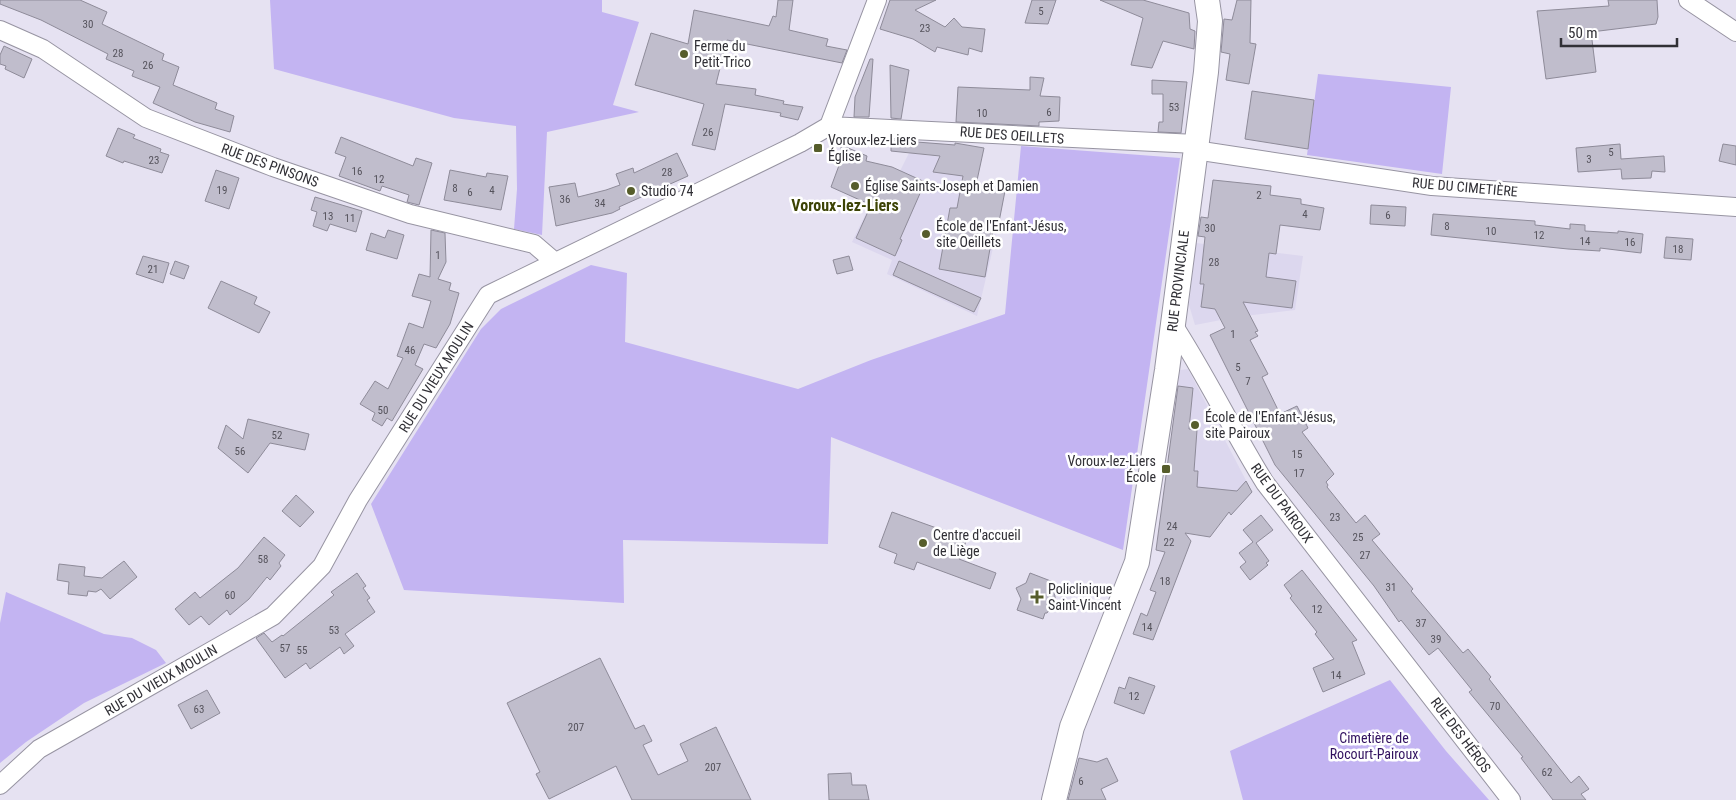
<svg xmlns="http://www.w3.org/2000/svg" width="1736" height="800" font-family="'Roboto Condensed',sans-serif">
<rect width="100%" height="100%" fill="#e6e2f2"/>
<path fill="#dcd7ee" d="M909,153L966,160L961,190L998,227L977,316L887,274L892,260L852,242L868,209L889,219L900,171Z
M1196,243L1303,256L1295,310L1236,317L1195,325L1189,305Z
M1188,369L1252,492L1233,513L1163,504L1180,370Z"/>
<path fill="#c3b4f2" d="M270,0H602V12L639,22L613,105L639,112L547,132L542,235L514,229L517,189L516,126L454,118L274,69Z
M1318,74L1451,87L1442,174L1307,155Z
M1021,146L1180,158L1123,550L831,437L828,544L623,540L624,603L404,590L371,504L481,329L501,309L591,265L627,273L625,342L798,389L871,360L1005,314Z
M6,592L104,634L132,638L156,650L166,663L84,703L26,742L0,763V623Z
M1390,680L1446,751L1489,800H1243L1230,751Z"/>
<path fill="#c0bdcc" stroke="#8e8b99" d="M0,0H80L107,12L102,24L164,54L162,60L179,67L173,85L217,103L215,109L234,116L230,132L195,122L153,103L160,87L132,76L134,71L106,59L108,54L41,20L0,4Z
M778,0H793L789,30L828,39L826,46L847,50L842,63L727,40L716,84L756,89L755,95L784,101L783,104L803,107L798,120L780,116L781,113L725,104L715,150L692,145L704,104L635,85L651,33L688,44L694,10L769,26L773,16L776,17Z
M890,0H936L915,10L945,27L954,18L962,27L985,29L982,52L969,48L968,55L937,47L935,52L913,39L880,29Z
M1032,0H1056L1048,24L1025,23Z
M1100,0H1143L1189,13L1190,29L1195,31L1194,49L1163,41L1152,68L1131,65L1143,18Z
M1237,0H1251L1250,43L1256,44L1249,84L1226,80L1230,54L1221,52L1224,19L1232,20Z
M1608,0H1657L1658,17L1656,24L1591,32L1596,72L1546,79L1537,11L1609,6Z
M4,46L32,59L24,78L5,69L6,66L0,64V55Z
M870,59H873L869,117H854L855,97Z
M890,65L909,70L901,119L891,118Z
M1030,77L1044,78L1040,96L1060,97L1059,121L1039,122V126L956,122L958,87L1030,90Z
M1152,80L1187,82L1181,133L1158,132L1159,122H1163V94H1152Z
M1252,91L1314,100L1308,149L1245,139Z
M118,128L135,135L133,138L161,149L160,152L169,155L162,173L124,161L123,163L106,156Z
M341,137L413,166L416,158L432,163L419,205L407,202L409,195L382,186L380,191L339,176L346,157L335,153Z
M891,140L955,145V143L984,148L976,185L1005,191L998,227L994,226L985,277L939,269L950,208H957L963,176L933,172L940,156L891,151Z
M1620,144L1621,159L1664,156L1665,172L1652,171L1651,178L1622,179L1621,169L1578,172L1576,148Z
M1723,144L1736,146V165L1719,161Z
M841,145L867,156L866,161L892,167L925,182L900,239L902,240L895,256L856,238L871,205L831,187L841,160Z
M677,153L688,176L619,207L620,209L612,213L556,226L549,187L575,183L578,197L606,190L620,185L616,174L633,168L634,173Z
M216,170L239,178L229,209L205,201Z
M450,170L486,177L487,173L508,176L501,210L444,200Z
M1213,180L1271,186L1270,195L1301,199V204L1324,208L1320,230L1280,225L1276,254L1269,253L1266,277L1296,281L1292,308L1243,302L1258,331L1255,332L1258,336L1250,340L1268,374L1262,377L1280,414L1297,406L1308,428L1302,432L1334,474L1326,482L1328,485L1327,487L1356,523L1365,515L1380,534L1372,540L1413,589L1411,591L1463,653L1468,649L1491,677L1489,679L1571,783L1579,776L1589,789L1581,794L1586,800H1553L1521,758L1523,757L1469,692L1472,690L1438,648L1429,655L1401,620L1399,622L1374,586L1275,465L1210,335L1225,328L1215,309L1201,307L1204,284H1200L1205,237L1198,236L1201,217L1208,218Z
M315,197L362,211L356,232L330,224L327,231L313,226L317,212L311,210Z
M1371,205L1406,207L1405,226L1370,224Z
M1433,214L1535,221V225L1570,229V224L1585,225V231L1618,233V231L1643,234L1641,253L1600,248V251L1568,249L1431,235Z
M388,230L404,235L397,259L366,250L371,233L385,238Z
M431,230L445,233L446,262L438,279L451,283L449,290L459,293L450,324L436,348L424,344L415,365L423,369L392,421L387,418L382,426L372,420L375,413L360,404L375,381L388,389L403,358L397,356L409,323L423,328L431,301L412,296L419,274L430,277Z
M1666,237L1693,239L1691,260L1664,258Z
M143,256L169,263L163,283L136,274Z
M849,256L853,270L837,274L833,260Z
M175,261L189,266L184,279L170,274Z
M899,261L981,298L974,312L893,275Z
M221,281L257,297L254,304L270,312L259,333L208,308Z
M1178,386L1193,388L1189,429L1197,430L1194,471H1198L1197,487L1237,491L1246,481L1252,492L1231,515L1229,512L1210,537L1185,533L1191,541L1153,640L1133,634L1141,613L1147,616L1156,592L1150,590L1165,552L1156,550Z
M248,419L309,434L305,450L270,443L248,473L218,448L226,425L243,439Z
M296,495L314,512L300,527L282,511Z
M892,512L967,539L959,559L996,573L990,589L917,562L914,570L894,563L897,554L879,547Z
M1261,515L1273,530L1256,543L1269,561L1266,563L1268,565L1250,580L1240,567L1246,562L1239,553L1253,542L1243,530Z
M264,537L285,555L279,563L281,566L270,580L267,577L249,599L230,615L227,610L209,625L201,616L189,625L175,609L195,592L200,598L238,568Z
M124,561L137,577L110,599L101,589L96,592L88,591L87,596L68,594L69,582L57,580L59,564L85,567L84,576L102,578Z
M1302,570L1357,640L1352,642L1365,674L1323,692L1313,668L1334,659L1315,634L1317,632L1290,598L1292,596L1284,585Z
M357,573L366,586L363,588L370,598L367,600L375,612L345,634L354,646L344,654L340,647L310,669L306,663L285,678L256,638L264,633L272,642L282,635L283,636L334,595L331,592Z
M1030,573L1056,583L1054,589L1056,605L1052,606L1047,613H1045L1043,619L1017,610L1021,599L1016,588L1026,583Z
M600,658L635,729L644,725L652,741L643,745L658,775L688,761L680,744L716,727L751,800H632L616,766L549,799L536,774L540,772L507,703Z
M1129,677L1155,686L1144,714L1114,703L1119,687L1125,689Z
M207,690L220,713L191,729L178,705Z
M1079,758L1097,762L1107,758L1118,781L1101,789L1106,800H1068Z
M851,773L852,785H866L869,800H829L828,774Z"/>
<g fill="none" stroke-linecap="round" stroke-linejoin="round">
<defs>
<path id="minor" d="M1688,0L1736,32
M0,30L43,49L146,118L273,167L410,214L534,244L555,262
M829,126L1196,144
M1195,150L1432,186L1736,207
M1172,323C1206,375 1232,430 1265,483L1511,800
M0,785L39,749L273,616L322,566L358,500L488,295L800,143L829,126L877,0"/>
<path id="secondary" d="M1054,800L1072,727L1137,562L1167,370L1206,72L1210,21L1207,0"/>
</defs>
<use href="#minor" stroke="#9794a2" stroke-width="20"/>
<use href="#secondary" stroke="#9794a2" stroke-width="26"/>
<use href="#minor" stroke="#fff" stroke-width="18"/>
<use href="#secondary" stroke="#fff" stroke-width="24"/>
</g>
<g fill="#565d2b" stroke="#fff" stroke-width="2">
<circle cx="684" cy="54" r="5"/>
<rect x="813" y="143" width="10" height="10" rx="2.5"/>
<circle cx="855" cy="186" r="5"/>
<circle cx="631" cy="191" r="5"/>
<circle cx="926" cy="234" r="5"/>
<circle cx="1195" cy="425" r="5"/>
<rect x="1161" y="464" width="10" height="10" rx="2.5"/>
<circle cx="923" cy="543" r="5"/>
<path d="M1034.5 589.5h5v5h5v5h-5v5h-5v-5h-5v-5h5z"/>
</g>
<g text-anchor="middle" stroke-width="5" stroke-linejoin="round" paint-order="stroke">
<g font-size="11" fill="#55535c">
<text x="1041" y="15">5</text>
<text x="88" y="28">30</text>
<text x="925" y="32">23</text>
<text x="118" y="57">28</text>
<text x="148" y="69">26</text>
<text x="1174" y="111">53</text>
<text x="1049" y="116">6</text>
<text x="982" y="117">10</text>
<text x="708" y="136">26</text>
<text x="1611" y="156">5</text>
<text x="1589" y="163">3</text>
<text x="154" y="164">23</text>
<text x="357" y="175">16</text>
<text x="667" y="176">28</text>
<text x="379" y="183">12</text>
<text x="455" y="192">8</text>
<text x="222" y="194">19</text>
<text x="492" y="194">4</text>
<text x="470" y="196">6</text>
<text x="1259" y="199">2</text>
<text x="565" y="203">36</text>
<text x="600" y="207">34</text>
<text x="1305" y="218">4</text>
<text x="1388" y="219">6</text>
<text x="328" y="220">13</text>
<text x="350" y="222">11</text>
<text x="1447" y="230">8</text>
<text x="1210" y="232">30</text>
<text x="1491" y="235">10</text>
<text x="1539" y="239">12</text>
<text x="1585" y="245">14</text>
<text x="1630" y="246">16</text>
<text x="1678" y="253">18</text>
<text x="438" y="259">1</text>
<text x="1214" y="266">28</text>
<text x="153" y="273">21</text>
<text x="1233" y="338">1</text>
<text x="410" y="354">46</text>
<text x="1238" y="371">5</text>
<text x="1248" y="385">7</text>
<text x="383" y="414">50</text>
<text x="277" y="439">52</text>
<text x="240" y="455">56</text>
<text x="1297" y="458">15</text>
<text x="1299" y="477">17</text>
<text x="1335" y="521">23</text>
<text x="1172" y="530">24</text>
<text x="1358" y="541">25</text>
<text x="1169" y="546">22</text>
<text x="1365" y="559">27</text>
<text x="263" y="563">58</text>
<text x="1165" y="585">18</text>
<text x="1391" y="591">31</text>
<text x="230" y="599">60</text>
<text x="1317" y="613">12</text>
<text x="1421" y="627">37</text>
<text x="1147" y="631">14</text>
<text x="334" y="634">53</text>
<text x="1436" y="643">39</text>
<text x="285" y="652">57</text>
<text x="302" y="654">55</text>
<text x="1336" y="679">14</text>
<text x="1134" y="700">12</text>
<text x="1495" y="710">70</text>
<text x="199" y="713">63</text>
<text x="576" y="731">207</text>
<text x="713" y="771">207</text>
<text x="1547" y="776">62</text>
<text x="1081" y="785">6</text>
</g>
<g font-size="14" fill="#313036" stroke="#fff" text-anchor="start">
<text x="694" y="51">Ferme du<tspan x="694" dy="16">Petit-Trico</tspan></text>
<text x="828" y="145">Voroux-lez-Liers<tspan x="828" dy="16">Église</tspan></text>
<text x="865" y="191">Église Saints-Joseph et Damien</text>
<text x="641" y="196">Studio 74</text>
<text x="936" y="231">École de l'Enfant-Jésus,<tspan x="936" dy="16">site Oeillets</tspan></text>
<text x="1205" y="422">École de l'Enfant-Jésus,<tspan x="1205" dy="16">site Pairoux</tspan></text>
<text x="1156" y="466" text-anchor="end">Voroux-lez-Liers<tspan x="1156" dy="16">École</tspan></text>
<text x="933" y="540">Centre d'accueil<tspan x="933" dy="16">de Liège</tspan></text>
<text x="1048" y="594">Policlinique<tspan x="1048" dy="16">Saint-Vincent</tspan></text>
</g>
<g font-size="14" fill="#313036" stroke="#fff">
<text transform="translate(1012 135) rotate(4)" y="5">RUE DES OEILLETS</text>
<text transform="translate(270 165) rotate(20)" y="5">RUE DES PINSONS</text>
<text transform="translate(1465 187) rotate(5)" y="5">RUE DU CIMETIÈRE</text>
<text transform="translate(1178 281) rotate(-83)" y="5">RUE PROVINCIALE</text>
<text transform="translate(436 377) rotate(-58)" y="5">RUE DU VIEUX MOULIN</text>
<text transform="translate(1282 503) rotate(54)" y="5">RUE DU PAIROUX</text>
<text transform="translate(161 680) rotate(-30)" y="5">RUE DU VIEUX MOULIN</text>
<text transform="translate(1461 735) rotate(53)" y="5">RUE DES HÉROS</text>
</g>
<g font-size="14" fill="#31115f" stroke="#fff">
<text x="1374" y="743">Cimetière de<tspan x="1374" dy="16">Rocourt-Pairoux</tspan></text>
</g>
<g font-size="16" font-weight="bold" fill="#3c4304" stroke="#fff">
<text x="845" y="211">Voroux-lez-Liers</text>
</g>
</g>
<path d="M1561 38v8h116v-8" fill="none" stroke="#313036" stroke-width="2.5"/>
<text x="1568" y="38" font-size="15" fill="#313036" stroke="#ffffff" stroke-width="4" paint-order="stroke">50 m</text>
</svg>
